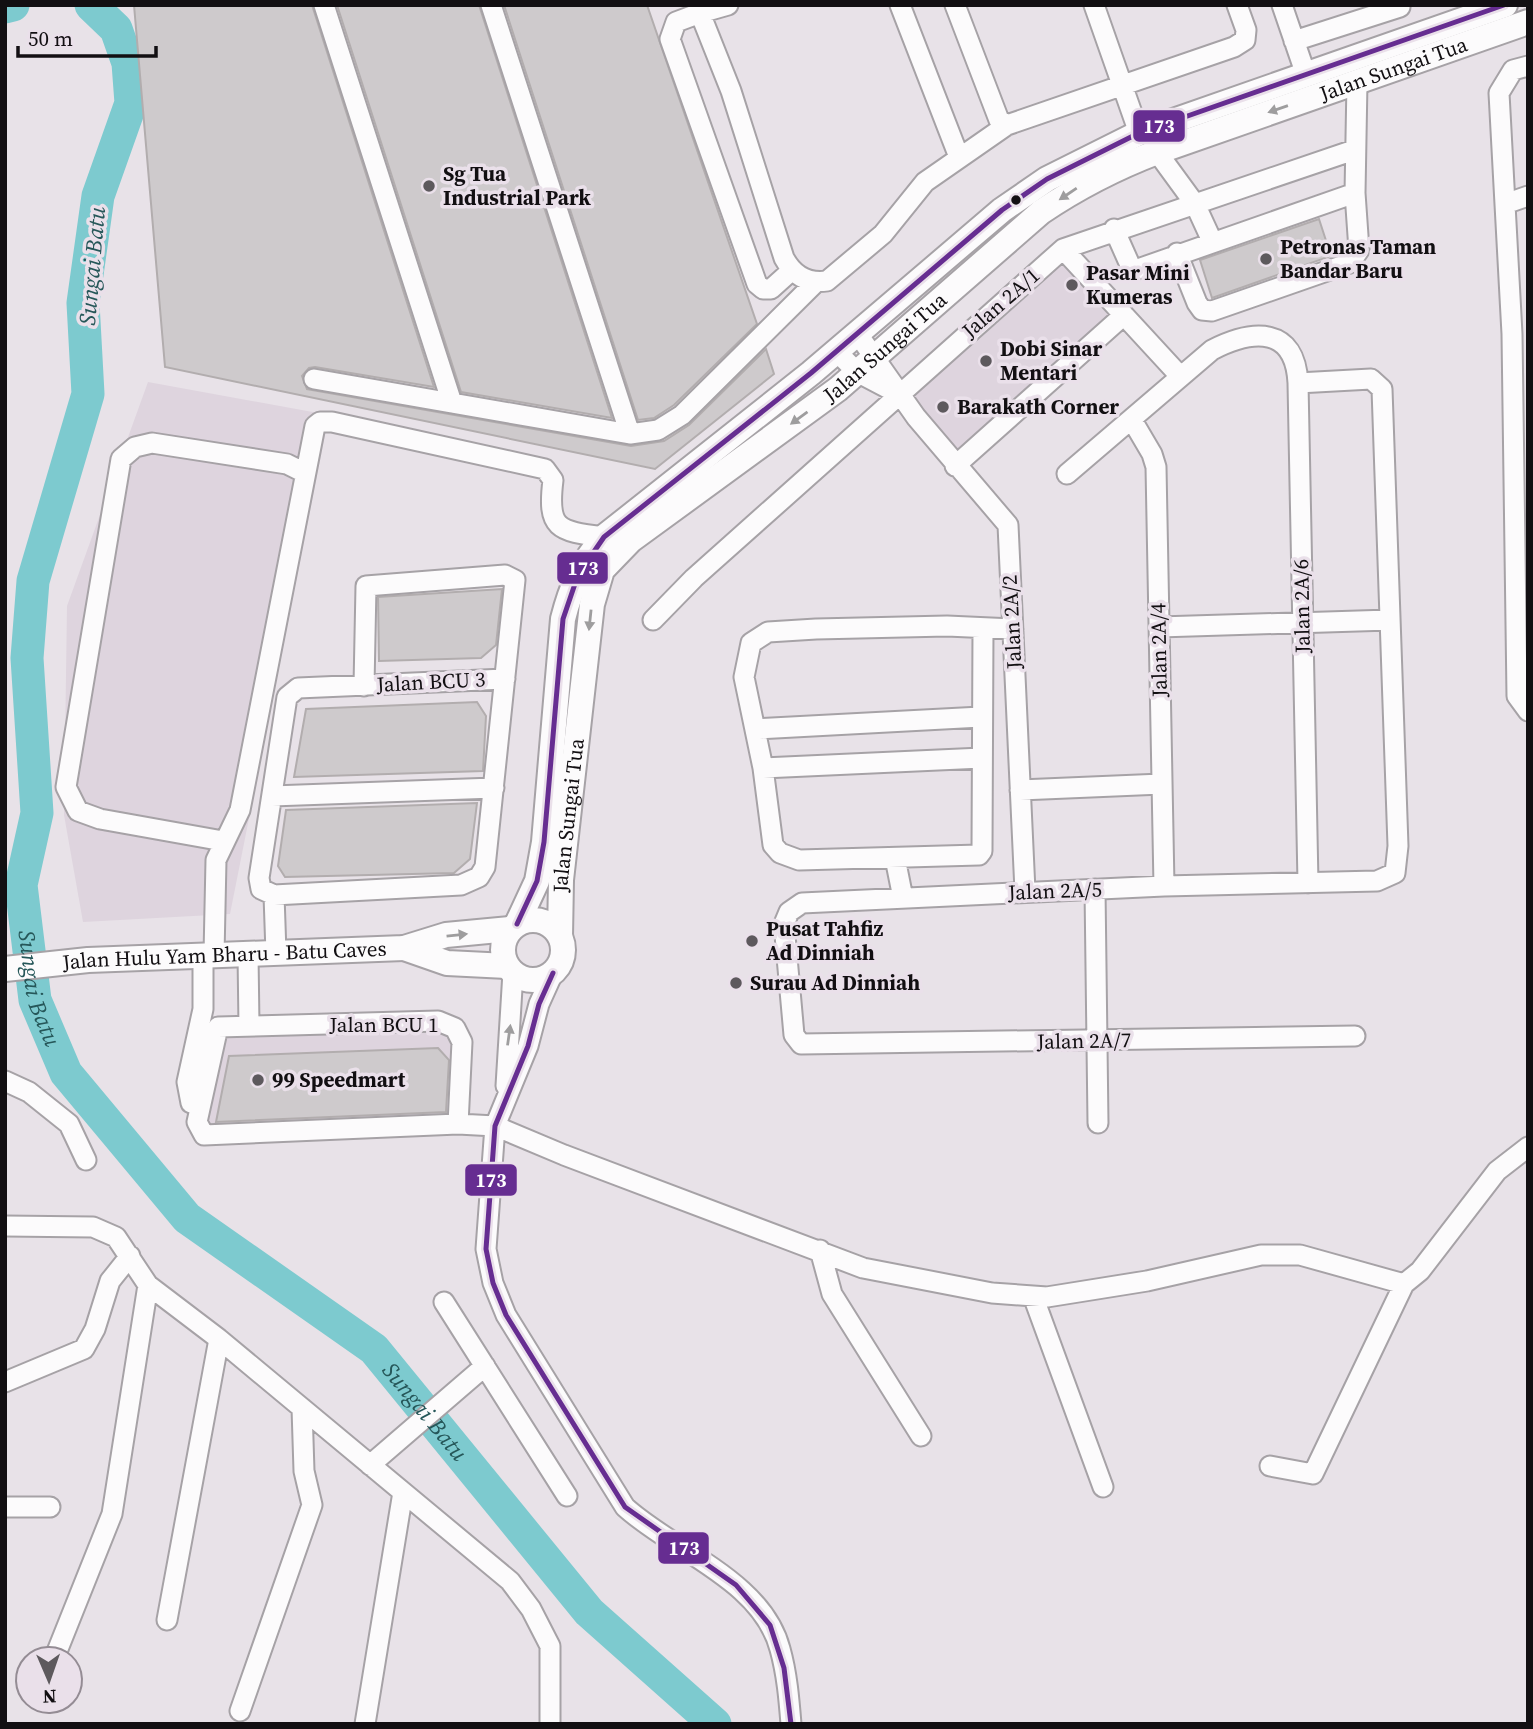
<svg xmlns="http://www.w3.org/2000/svg" width="1533" height="1729" font-family="'Source Serif 4',serif">
<rect width="100%" height="100%" fill="#e8e2e8"/>
<path fill="#ded4de" d="M1062,255L1115,315L958,458L905,393Z
M148,382L329,415L230,914L83,922L64,815L67,606Z
M436,1025L452,1031L457,1044L454,1120L207,1130L202,1120L223,1032Z"/>
<g fill="none" stroke-linecap="round" stroke-linejoin="round">
<g stroke="#7dcacf" stroke-width="33">
<path id="s1" d="M91,5L116,29L128,63L131,103L98,196L83,303L88,394L33,581L27,658L37,813L21,885L35,1000L66,1073L187,1218L374,1349L589,1612L715,1724"/>
<path d="M5,7L13,5"/>
</g>
</g>
<path fill="#cecacc" stroke="#b2adae" stroke-width="2" d="M134,5H312L434,387L315,367L309,368L302,376L307,389L631,446L664,441L689,425L766,349L774,374L655,469L165,367Z
M337,5H479L612,418L461,392Z
M504,5H647L757,324L674,405L654,418L638,420Z
M1319,219L1331,256L1212,298L1200,260Z
M502,589L496,645L481,658L379,661L378,597Z
M477,702L486,716L483,771L294,777L306,709Z
M477,803L470,859L454,873L285,877L278,866L286,810Z
M438,1048L449,1060L446,1112L216,1122L229,1056Z"/>
<g fill="none" stroke-linecap="round" stroke-linejoin="round">
<defs>
<path id="minor" d="M324,5L452,403
M491,5L630,434
M728,5L700,13L731,91L784,258C793,275 807,284 827,281L883,234L925,182L1007,125
M900,5L959,157
M955,5L999,120L1007,125L1234,47L1245,40L1246,30L1237,5
M1094,5L1139,133
M1282,5L1306,75
M700,13L676,22L670,39L757,284L763,289H771L791,271
M1294,41L1400,7
M1528,66L1513,70L1499,93L1512,334L1517,696L1528,711
M1157,152L1195,204L1212,241
M1505,204L1528,196
M1114,229L1130,265L1138,269L1355,193L1357,82
M1063,249L1180,376
M1177,253L1197,303L1202,310L1212,311L1350,263L1359,250L1355,193
M857,333L916,417L1008,525L1025,891
M836,351L857,372L897,393
M314,379L630,434L658,430L682,415L815,283
M1298,383L1371,379L1382,389L1398,846L1395,873L1377,881L1164,886L802,903L789,912L784,924L794,1035L801,1044L1355,1036
M1132,420L1152,454L1156,467L1164,886
M955,466L1124,315
M1067,474L1212,350C1253,329 1295,326 1298,383L1308,883
M653,620L694,578L1063,249L1354,150
M1159,627L1390,620
M983,629L982,851L979,855L799,860L780,853L773,845L763,768L744,677L751,643L768,632L816,629L947,626L1013,629
M364,686L366,586L505,575L515,580L485,867L479,877L461,885L274,895L261,889L259,878L287,697L298,688L505,679
M755,729L981,717
M763,768L982,758
M1020,790L1162,784
M272,796L494,788
M223,841L100,819L78,811L66,787L121,459L135,447L152,443L287,464L305,473
M895,858L903,898
M1095,889L1098,1123
M274,895L276,953
M248,954L249,1026
M214,955L216,860L240,810L315,426L320,422H332L545,469L553,480C547,529 557,531 604,537
M553,973L539,1004L528,1046L495,1126L486,1249L493,1283L506,1315L625,1507C673,1551 762,1580 780,1649C787,1674 789,1699 791,1724
M5,1081L29,1092L69,1124L86,1160
M506,1086L513,972
M191,1103L187,1082L203,1009V955
M458,1124L204,1135L197,1122L218,1027L438,1021L455,1028L462,1042L458,1124L495,1126L564,1155L863,1268L992,1293L1047,1297L1147,1281L1261,1255H1300L1404,1284
M5,1226L93,1227L116,1237L148,1285L219,1339L510,1581L531,1609L550,1646V1724
M820,1250L832,1294L921,1436
M1033,1296L1103,1487
M444,1302L567,1496
M5,1382L84,1349L95,1329L110,1281L130,1256
M370,1465L485,1366
M1270,1466L1313,1474L1404,1284L1420,1271L1497,1171L1528,1147
M5,1507H50
M167,1620L219,1339
M54,1659L112,1514L148,1285
M240,1711L312,1505L304,1471L302,1408
M365,1724L403,1492"/>
<g id="major">
<circle cx="533" cy="950" r="30"/>
<path d="M517,924L537,881L544,842L563,619C571,587 582,562 604,537L811,373L1002,210L1047,179L1139,133L1505,5"/>
<path id="s2" d="M560,936L561,880L592,604L602,570L631,540L838,389L1041,212C1078,187 1115,168 1157,152L1528,22"/>
<path d="M404,948L447,963L507,966"/>
<path id="s3" d="M5,969L88,960L404,948L446,935L510,929"/>
</g>
</defs>
<use href="#minor" stroke="#a6a2a6" stroke-width="23"/>
<use href="#major" stroke="#a6a2a6" stroke-width="28"/>
<use href="#minor" stroke="#fcfbfc" stroke-width="19"/>
<use href="#major" stroke="#fcfbfc" stroke-width="24"/>
<defs>
<path id="bus-1" d="M517,924L537,881L544,842L563,619L578,575L604,537L811,373L1002,210L1047,179L1139,133L1504,5
M553,973L539,1004L528,1046L495,1126L486,1249L493,1283L506,1315L625,1507L736,1585L770,1625L784,1668L791,1724"/>
</defs>
<use href="#bus-1" stroke="#eae0ea" stroke-width="10"/>
<use href="#bus-1" stroke="#662d91" stroke-width="5"/>
</g>
<defs><path id="oneway-solid" d="M-6-.8H1V-3.2L6.5 0L1 3.2V.8H-6Z" transform="scale(1.75)"/></defs>
<g fill="#9e9d9e">
<use href="#oneway-solid" transform="translate(1278 109) rotate(161)"/>
<use href="#oneway-solid" transform="translate(1068 194) rotate(146)"/>
<use href="#oneway-solid" transform="translate(799 418) rotate(144)"/>
<use href="#oneway-solid" transform="translate(590 620) rotate(96)"/>
<use href="#oneway-solid" transform="translate(457 935) rotate(-6)"/>
<use href="#oneway-solid" transform="translate(509 1035) rotate(-82)"/>
</g>
<g fill="#5d595d" stroke="#eae0ea" stroke-width="2.5">
<circle cx="429" cy="186" r="7"/>
<circle cx="1266" cy="259" r="7"/>
<circle cx="1072" cy="285" r="7"/>
<circle cx="986" cy="361" r="7"/>
<circle cx="943" cy="407" r="7"/>
<circle cx="752" cy="941" r="7"/>
<circle cx="736" cy="983" r="7"/>
<circle cx="258" cy="1080" r="7"/>
</g>
<circle fill="#120f12" stroke="#eae0ea" stroke-width="2.5" cx="1016" cy="200" r="6"/>
<g text-anchor="middle" stroke-width="7" stroke-linejoin="round" paint-order="stroke">
<g font-size="21" fill="#120f12" stroke="#eae0ea">
<text dy="7" stroke="none"><textPath href="#s2" startOffset="1318">Jalan Sungai Tua</textPath></text>
<text transform="translate(1001 303) rotate(-41)" y="7">Jalan 2A/1</text>
<text dy="7" stroke="none"><textPath href="#s2" startOffset="730">Jalan Sungai Tua</textPath></text>
<text transform="translate(1302 606) rotate(-91)" y="7">Jalan 2A/6</text>
<text transform="translate(1012 622) rotate(-93)" y="7">Jalan 2A/2</text>
<text transform="translate(1159 650) rotate(-91)" y="7">Jalan 2A/4</text>
<text transform="translate(431 682) rotate(-3)" y="7">Jalan BCU 3</text>
<text dy="7" stroke="none"><textPath href="#s2" startOffset="121">Jalan Sungai Tua</textPath></text>
<text transform="translate(1055 891) rotate(-2)" y="7">Jalan 2A/5</text>
<text dy="7" stroke="none"><textPath href="#s3" startOffset="220">Jalan Hulu Yam Bharu - Batu Caves</textPath></text>
<text x="384" y="1032">Jalan BCU 1</text>
<text transform="translate(1084 1041) rotate(-1)" y="7">Jalan 2A/7</text>
</g>
<g font-size="21" font-weight="bold" fill="#120f12" stroke="#eae0ea" text-anchor="start">
<text x="443" y="181">Sg Tua<tspan x="443" dy="24">Industrial Park</tspan></text>
<text x="1280" y="254">Petronas Taman<tspan x="1280" dy="24">Bandar Baru</tspan></text>
<text x="1086" y="280">Pasar Mini<tspan x="1086" dy="24">Kumeras</tspan></text>
<text x="1000" y="356">Dobi Sinar<tspan x="1000" dy="24">Mentari</tspan></text>
<text x="957" y="414">Barakath Corner</text>
<text x="766" y="936">Pusat Tahfiz<tspan x="766" dy="24">Ad Dinniah</tspan></text>
<text x="750" y="990">Surau Ad Dinniah</text>
<text x="272" y="1087">99 Speedmart</text>
</g>
<g font-size="23" font-style="italic" fill="#265759" stroke="#eae0ea">
<text transform="translate(92 266) rotate(-85)" y="8">Sungai Batu</text>
<text dy="8" stroke="none"><textPath href="#s1" startOffset="1015">Sungai Batu</textPath></text>
<text dy="8" stroke="none"><textPath href="#s1" startOffset="1603">Sungai Batu</textPath></text>
</g>
</g>
<g stroke="#eae0ea" stroke-width="2.5">
<rect x="1132" y="109" width="54" height="34" rx="7" fill="#662d91"/>
<rect x="556" y="551" width="53" height="34" rx="7" fill="#662d91"/>
<rect x="464" y="1163" width="54" height="34" rx="7" fill="#662d91"/>
<rect x="657" y="1531" width="53" height="34" rx="7" fill="#662d91"/>
</g>
<g font-size="19" text-anchor="middle" font-weight="bold" fill="#fff">
<text x="1159" y="133">173</text>
<text x="583" y="575">173</text>
<text x="491" y="1187">173</text>
<text x="684" y="1555">173</text>
</g>
<rect width="1533" height="1729" fill="none" stroke="#120f12" stroke-width="14"/>
<g transform="translate(49 1680) rotate(178)"><circle r="33" fill="#eae0ea" stroke="#948c94" stroke-width="2"/>
<path d="M0-5L12 26L0 18L-12 26Z" fill="#5d595d"/>
<text y="-10" font-size="19" font-weight="bold" text-anchor="middle" fill="#120f12">N</text>
</g>
<path d="M18 46v10h138v-10" fill="none" stroke="#120f12" stroke-width="3.5"/>
<text x="28" y="46" font-size="21" fill="#120f12" stroke="#eae0ea" stroke-width="5" paint-order="stroke">50 m</text>
</svg>
